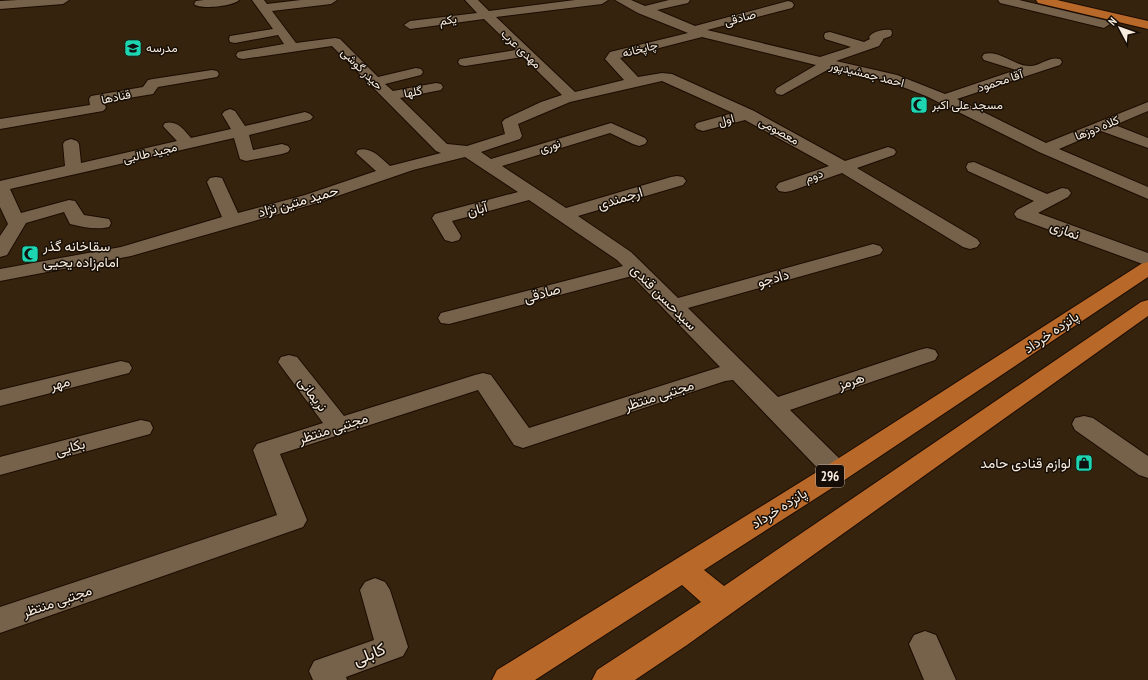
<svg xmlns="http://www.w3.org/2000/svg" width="1148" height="680" font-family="'PT Sans Narrow',Vazirmatn,sans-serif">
<rect width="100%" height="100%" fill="#35230e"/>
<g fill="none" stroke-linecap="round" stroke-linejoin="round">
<defs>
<path id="minor" d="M18,0H69L63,4L0,9V1Z
M204,0H239C234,6 199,10 194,4L196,1Z
M252,0H264L267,4L301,0H337L331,4L272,11L296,43L335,38L340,39L378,77L416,68L421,69L423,72L421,75L385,84L393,91L436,83L441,84L443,87L441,90L400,98L447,144L467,146L505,134L502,122L505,119L541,102L562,95L523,57L465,66L460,65L458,62L460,59L516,50L484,19L410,29L404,25L410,21L477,13L465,0H478L489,11L575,0H608L602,4L496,17L575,92L624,80L605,59L610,52L688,33L638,13L615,0H631L645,6L669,0H690L688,3L657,10L695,26L788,1L792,2L794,5L792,8L707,30L820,57L851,47L825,39L824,36L825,33L830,32L864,42L870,39L869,37C873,31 884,29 891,30L892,33L891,36L883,39V40L879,46L836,61L897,75L945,94L1016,70L984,60L982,57L984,54C1000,50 1014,66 1030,66C1040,66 1049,56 1060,59L1062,62L1060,65L957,99L1046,143L1148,102V111L1115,125L1148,138V148L1101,131L1059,149L1148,187V199L1039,152L926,96L887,81L831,68L782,95L777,94L775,91L777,88L816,65L702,37L620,58L638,77L662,73L672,74L754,111L845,161L882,149L888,147L894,149L896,152L894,155L857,168L977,239L980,243L977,247L970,249L963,247L842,173L791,191L785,192L779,191L776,187L779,183L829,166L745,120L703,131L697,129L695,126L697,123L733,113L662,81L570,102L518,124L522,136L520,139L481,152L491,159L611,123L645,138L647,141L645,144L639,146L633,144L610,133L502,166L566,208L671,177L677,176L683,177L686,181L683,185L578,216L631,252L678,298L866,246L873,244L880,246L883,250L880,254L688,308L778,397L919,350L927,348L935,350L938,355L935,360L790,410L846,465L850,472L846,479L837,481L828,479L733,380L725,381L523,448L514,445L478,390L280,454L307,520L303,527L0,633V607L277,515L253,450L257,444L323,423L278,362L281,357L289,355L297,357L344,416L475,375L483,373L491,375L529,428L720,367L632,276L449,324L441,323L438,318L441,313L623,266L617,260L529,200L452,221L461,236L459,240L452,242L445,240L432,218L435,214L518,192L465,157L413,170L317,203L131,256L0,281V269L121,247L222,217L207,182L210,178L216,177L222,178L238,213L305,195L376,171L356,153L358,150C371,146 381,158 390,166L441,153L436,151L332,46L243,59L238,58L236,55L238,52L284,44L278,35L235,43L230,42L229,39L230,36L273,29Z
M998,0H1019L1108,21L1110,24L1104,28L1000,3Z
M212,70L217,71L219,74L217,77L158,87L153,94L104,102L106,108L103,111L0,129V119L90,105L89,99L91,96L143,87L148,80L153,79Z
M230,109L235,111L245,126L305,112L310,114L313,117L310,120L249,135L253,150L282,144L288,146L290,149L288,152L282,154L246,161L240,159L234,138L10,189L21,213L69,200L75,201L84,215L109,219L111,223L109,227C97,230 82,227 70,224L64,212L26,223L7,255L0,257V236L8,224L0,207V181L65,166L63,144L65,141L71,139L77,141L79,144L81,163L177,141L163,126L165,123C178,120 184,130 191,138L231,129L222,114L225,111Z
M974,162L1047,194L1062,188L1068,189L1071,193L1068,197L1038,213L1148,253V266L1017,218L1014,214L1017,210L1034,201L968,171L966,167L968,163Z
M121,361L129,363L132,368L129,373L0,406V390Z
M1084,416L1093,418L1148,456V478L1139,475L1075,430L1072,424L1075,418Z
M141,420L150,422L153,428L150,434L0,475V457Z
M375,578L385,582L390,590L408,647L403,656L346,677L347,680H313L309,671L314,661L374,640L360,590L365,582Z
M925,631L936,635L956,680H924L909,644L914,635Z"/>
<path id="major" d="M1036,0H1057L1148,21V29L1038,3Z
M1148,262V277L846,479L704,570L724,586L1141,302L1148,300V316L687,645L635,680H592L597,670L701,602L682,585L535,680H492L497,670L828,465L1141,264Z"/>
</defs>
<use href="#minor" stroke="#1c0c00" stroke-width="2"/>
<use href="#major" stroke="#1c0c00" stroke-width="2"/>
<use href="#minor" fill="#76624b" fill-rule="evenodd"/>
<use href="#major" fill="#b86828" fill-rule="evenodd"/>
</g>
<defs>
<symbol id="school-square" viewBox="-11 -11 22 22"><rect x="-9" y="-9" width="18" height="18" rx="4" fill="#1ed5b1" stroke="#160e06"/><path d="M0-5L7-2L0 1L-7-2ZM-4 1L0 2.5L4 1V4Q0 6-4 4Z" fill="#111"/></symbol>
<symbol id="mosque-square" viewBox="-11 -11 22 22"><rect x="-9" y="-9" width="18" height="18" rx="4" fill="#1ed5b1" stroke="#160e06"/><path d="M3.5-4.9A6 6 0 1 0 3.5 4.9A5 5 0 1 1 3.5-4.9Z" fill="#111"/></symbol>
<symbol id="shop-square" viewBox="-11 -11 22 22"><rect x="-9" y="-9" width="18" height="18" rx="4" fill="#1ed5b1" stroke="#160e06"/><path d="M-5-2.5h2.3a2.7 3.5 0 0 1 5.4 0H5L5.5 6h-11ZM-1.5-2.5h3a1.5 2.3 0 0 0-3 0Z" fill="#111"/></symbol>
</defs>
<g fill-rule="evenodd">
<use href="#school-square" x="123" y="38" width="20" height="20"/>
<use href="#mosque-square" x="909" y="95" width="20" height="20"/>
<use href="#mosque-square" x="20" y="244" width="20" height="20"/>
<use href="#shop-square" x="1074" y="453" width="20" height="20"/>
</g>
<g text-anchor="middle" stroke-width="3" stroke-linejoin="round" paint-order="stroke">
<g font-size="12" fill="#f8ecdf" stroke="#160e06">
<text transform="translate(740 18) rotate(-15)" y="4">صادقی</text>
<text transform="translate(448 20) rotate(-8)" y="4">یکم</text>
<text transform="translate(521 49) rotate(44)" y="4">مهدی عرب</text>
<text transform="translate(640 49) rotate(-14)" y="4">چاپخانه</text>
<text transform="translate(362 69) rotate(45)" y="4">حیدر گوشی</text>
<text transform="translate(867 74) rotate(14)" y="4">احمد جمشیدپور</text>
<text transform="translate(1000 81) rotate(-18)" y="4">آقا محمود</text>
<text transform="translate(413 92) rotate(-11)" y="4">گلها</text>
<text transform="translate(116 97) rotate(-12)" y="4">قنادها</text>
<text transform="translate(726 120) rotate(-15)" y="4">اول</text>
<text transform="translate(1097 128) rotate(-22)" y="4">کلاه دوزها</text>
<text transform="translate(779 131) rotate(29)" y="4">معصومی</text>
<text transform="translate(550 146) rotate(-17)" y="4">نوری</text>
<text transform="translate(150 153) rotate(-13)" y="4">مجید طالبی</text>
<text transform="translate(814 176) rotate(-20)" y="4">دوم</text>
</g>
<g font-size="12" fill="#f8ecdf" stroke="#160e06" text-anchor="start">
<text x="146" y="52">مدرسه</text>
<text x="932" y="109">مسجد علی اکبر</text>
</g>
<rect fill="#160e06" stroke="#b4a99e" stroke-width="1" x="816" y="465" width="28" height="22" rx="3"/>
<g font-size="13" font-weight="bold" fill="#f8ecdf">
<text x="830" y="481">296</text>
</g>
<g font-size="14" fill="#f8ecdf" stroke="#160e06">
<text transform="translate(620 198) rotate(-17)" y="5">ارجمندی</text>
<text transform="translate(298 201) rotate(-16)" y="5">حمید متین نژاد</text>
<text transform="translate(477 209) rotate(-15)" y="5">آبان</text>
<text transform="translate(1065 230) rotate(20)" y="5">نمازی</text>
<text transform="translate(773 278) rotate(-16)" y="5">دادجو</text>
<text transform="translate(542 293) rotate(-15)" y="5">صادقی</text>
<text transform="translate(664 297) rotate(45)" y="5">سیدحسن قندی</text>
<text transform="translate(1051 332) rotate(-34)" y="5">پانزده خرداد</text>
<text transform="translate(851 381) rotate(-19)" y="5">هرمز</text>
<text transform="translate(60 383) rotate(-14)" y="5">مهر</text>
<text transform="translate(313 394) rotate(53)" y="5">نریمانی</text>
<text transform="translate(659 395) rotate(-18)" y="5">مجتبی منتظر</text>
<text transform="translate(333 428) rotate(-18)" y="5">مجتبی منتظر</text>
<text transform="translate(70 447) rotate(-15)" y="5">بکایی</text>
<text transform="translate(779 508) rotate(-32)" y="5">پانزده خرداد</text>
<text transform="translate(57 601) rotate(-19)" y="5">مجتبی منتظر</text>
</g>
<g font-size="14" fill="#f8ecdf" stroke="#160e06" text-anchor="start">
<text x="43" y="251">سقاخانه گذر<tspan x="43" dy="16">امام‌زاده یحیی</tspan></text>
<text x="1071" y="468" text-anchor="end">لوازم قنادی حامد</text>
</g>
<g font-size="17" fill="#f8ecdf" stroke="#160e06">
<text transform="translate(369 654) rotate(-22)" y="6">کابلی</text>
</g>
</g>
<g transform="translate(1120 28) rotate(311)" stroke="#160e06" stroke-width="3" paint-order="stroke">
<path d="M0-3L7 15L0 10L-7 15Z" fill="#f8ecdf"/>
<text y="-6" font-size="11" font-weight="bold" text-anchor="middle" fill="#f8ecdf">N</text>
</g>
</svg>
